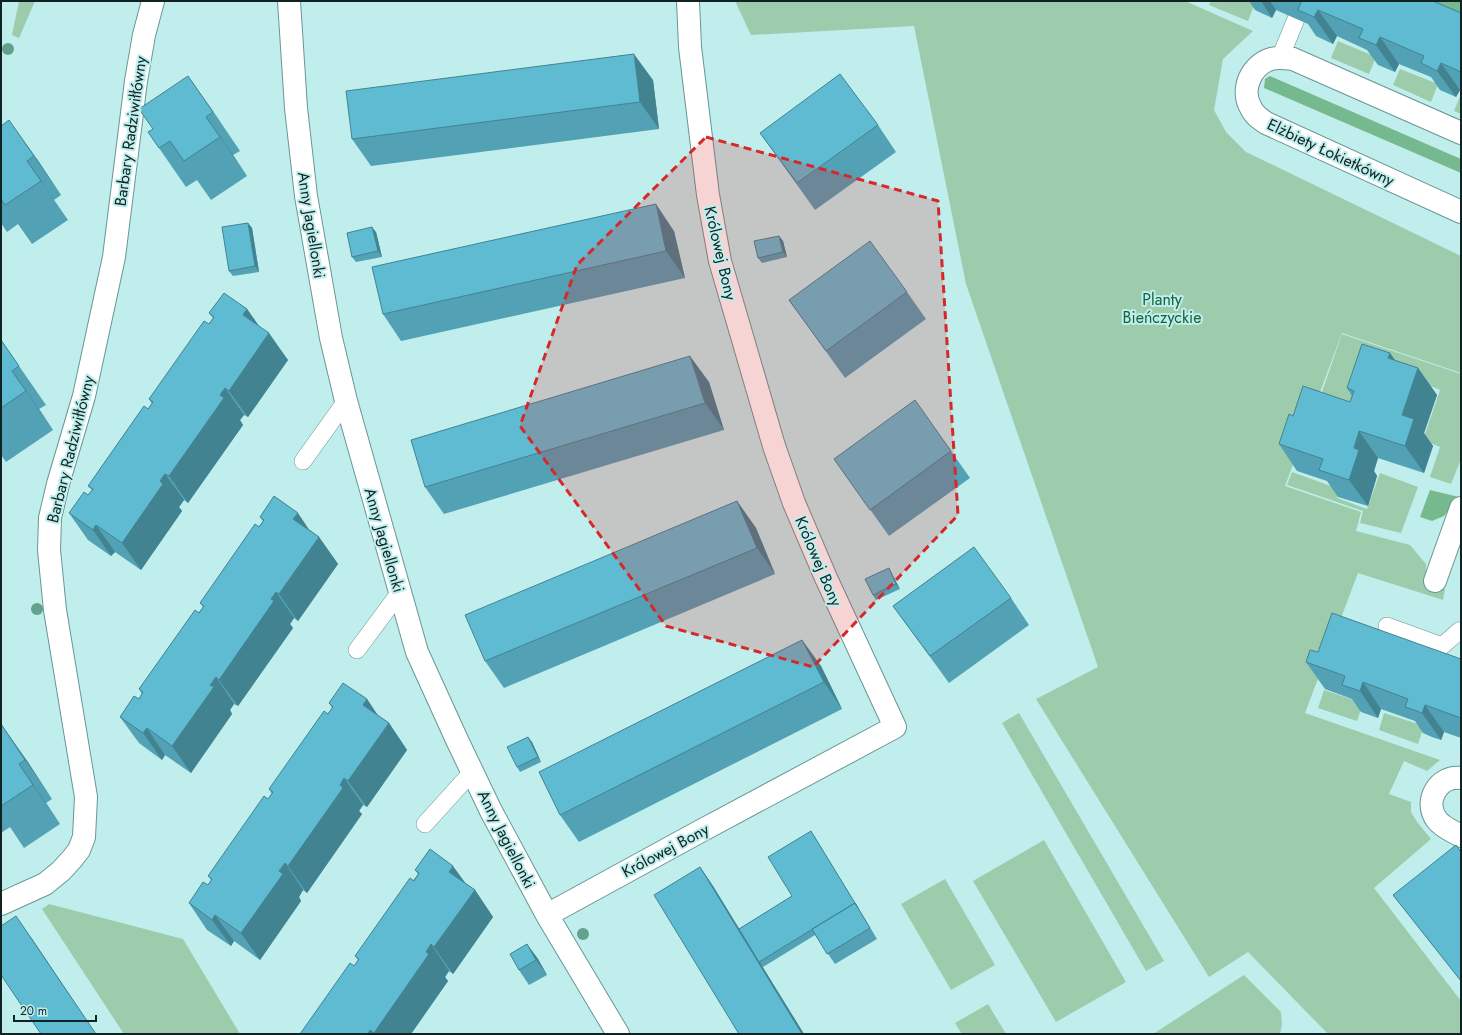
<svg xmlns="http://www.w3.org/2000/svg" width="1462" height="1035" font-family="Jost,sans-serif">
<rect width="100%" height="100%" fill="#bfeeed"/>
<path fill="#9cccab" d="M19,1H35L19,38L12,35Z
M735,1H1185L1253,31L1223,59L1214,110L1226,132L1246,152L1461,256V373L1342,333L1285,486L1361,512L1356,531L1410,545L1426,564V582L1445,589L1443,600L1358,573L1305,713L1440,760L1427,771L1404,761L1389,794L1411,802V812L1417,822L1431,839L1374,888L1461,1001V1034H1328L1248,952L1209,977L1036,699L1098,667L966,284L914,26L751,35Z
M1211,1H1249L1255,3L1248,21L1209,5Z
M1338,41L1376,57L1369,74L1331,58Z
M1400,69L1438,84L1431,102L1393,85Z
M1461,94V114L1454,111Z
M1342,334L1461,374V459L1451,484L1430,477L1440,447L1423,440L1440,390L1412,378L1361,424L1316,409Z
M1292,472L1339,489L1337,498L1367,509L1380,473L1418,487L1401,533L1360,523L1363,511L1287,485Z
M1324,690L1363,703L1357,721L1318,708Z
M1019,713L1164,961L1146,971L1002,723Z
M1384,713L1424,726L1418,744L1379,730Z
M1044,840L1126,982L1056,1022L973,881Z
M945,879L995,965L951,990L901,904Z
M49,904L183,939L240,1034H124L42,909Z
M1244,975L1281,1012L1282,1024L1280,1034H1153Z
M988,1004L1006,1034H962L955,1023Z"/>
<path fill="#77b98e" d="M1398,1H1461V28Z
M1270,76L1461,159V173L1264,88L1265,79Z
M1430,490L1459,497L1444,516L1432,521L1420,517Z"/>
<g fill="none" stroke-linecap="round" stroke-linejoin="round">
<defs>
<path id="service" d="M1280,58L1296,19
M303,461L346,401
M1387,626L1442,646L1459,631L1461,632
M357,650L400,592
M425,824L472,772"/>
<path id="minor" d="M289,1L296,108L306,196L331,338L346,401L417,652L457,740L491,811L547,915L618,1034
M1461,133L1293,59C1285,58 1278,57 1271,59C1251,65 1240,90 1251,108C1254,115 1260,119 1266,123L1461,212
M1435,581L1461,508
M1461,778C1438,775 1423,802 1437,820C1443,828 1453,831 1461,836
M1,904L45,884L61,871L72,859L79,850L84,837L86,797L55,610L49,550L50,518L58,484L84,396L114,257L136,81L144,35L153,1
M547,915L697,833L895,727L826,578L794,503L774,446L720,261L708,195L690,47L688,1"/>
</defs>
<use href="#service" stroke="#699695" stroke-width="18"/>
<use href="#minor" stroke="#699695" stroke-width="24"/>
<use href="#service" stroke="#fff" stroke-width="17"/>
<use href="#minor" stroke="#fff" stroke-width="22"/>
</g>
<g fill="#62a18b">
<circle cx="8" cy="49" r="6"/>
<circle cx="37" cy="609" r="6"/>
<circle cx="583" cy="934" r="6"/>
</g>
<path fill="#52a1b4" d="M1249,1H1433L1461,13V91L1460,90L1456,97L1440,90L1431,77L1399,64L1395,72L1378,65L1367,50L1337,36L1333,44L1316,36L1308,24L1276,10L1272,18L1255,10Z
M188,76L240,151L233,155L247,176L211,200L197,180L186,187L159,148L153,129Z
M653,80L659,129L371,166L352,139Z
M878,125L896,152L815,210L760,133Z
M1,126L37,159L61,195L54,200L68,220L32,244L18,224L7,232L1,223Z
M248,223L252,228L259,272L233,276L229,271Z
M674,231L685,278L401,341L383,314Z
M376,232L382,257L356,262L352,257Z
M779,236L783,241L787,257L762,263L758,258Z
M907,292L926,319L845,378L789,300Z
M247,309L259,326L288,360L248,417L244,415L240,420L243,425L188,503L184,500L179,507L182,511L141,570L115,552L111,556L88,540L69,513L88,495L92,490L88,486L152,404L149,399L209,324L213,318L209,313Z
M1,340L46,405L39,409L53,430L6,462L1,455Z
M1396,361L1418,368L1437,395L1424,433L1433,446L1424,473L1378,458L1374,471L1377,476L1368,506L1338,497L1327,481L1297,471L1279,444L1293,416L1350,402L1352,396L1347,388Z
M709,382L724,430L444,514L425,487Z
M951,451L970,478L889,536L834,459Z
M737,501L756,528L775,574L504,688L485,661Z
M260,517L310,530L319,537L338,564L298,621L294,618L290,624L293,628L238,706L234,704L230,710L232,714L191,773L165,755L162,760L139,743L120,717L139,699L142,694L139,689L203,607L200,603L263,521Z
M889,568L892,574L900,589L876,600L873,595Z
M1011,598L1029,625L949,683L893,606Z
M802,640L821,666L842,709L579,842L560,815Z
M1318,652L1461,659V738L1444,732L1441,740L1432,737L1423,733L1415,721L1381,709L1378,718L1361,712L1352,699L1325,689L1306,662Z
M367,699L378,716L389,723L407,750L367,807L363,805L359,811L362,814L307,893L303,890L299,897L301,901L260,960L234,941L231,946L207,930L189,903L208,885L211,880L208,876L272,794L269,789L332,708L329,703Z
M1,724L52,799L46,803L60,824L24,848L10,827L1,833Z
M532,742L541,762L520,772L517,767Z
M814,836L877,939L835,964L815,935L763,967L761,965L804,1034H739L700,867L713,886L739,929L792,896Z
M1461,852V981L1393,895Z
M415,870L465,883L475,890L493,917L453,974L449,971L445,977L448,981L411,1034H300L354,966L358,960L355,956L418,874Z
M527,944L538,959L547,975L529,985L519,970Z"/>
<path fill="#428392" d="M1261,1H1270L1276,10L1272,18Z
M1318,10L1337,36L1333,44L1314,17Z
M1380,37L1399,64L1395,72L1376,45Z
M634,54L653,80L659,129L640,102Z
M1441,63L1460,90L1456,97L1437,71Z
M188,76L215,114L240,151L213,112Z
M206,117L233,155L247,176Z
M9,120L37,159L61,195L34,156Z
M27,161L54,200L68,220L41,181Z
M656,204L674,231L685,278L666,251Z
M248,223L252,228L259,272L255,266Z
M372,227L376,232L382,257L378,251Z
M779,236L783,241L787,257L783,252Z
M247,309L266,336L243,315Z
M269,333L288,360L248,417L229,391Z
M1390,353L1409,380L1388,358Z
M690,356L709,382L724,430L705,403Z
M1418,368L1437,395L1424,433L1433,446L1424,473L1405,446L1402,415Z
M12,371L39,409L53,430Z
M225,388L244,415L240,420L243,425L188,503L169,476L220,395Z
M1359,431L1378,458L1374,471L1377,476L1368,506L1349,480L1354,448Z
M165,474L184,500L179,507L182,511L141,570L122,543L160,481Z
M737,501L756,528L775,574L757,548Z
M298,513L316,540L293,519Z
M96,525L115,552L111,556L93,530Z
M319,537L338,564L298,621L279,594Z
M889,568L892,574L900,589L896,584Z
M276,592L294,618L290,624L293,628L238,706L219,680L271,599Z
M802,640L821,666L842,709L824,682Z
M216,677L234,704L230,710L232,714L191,773L172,746Z
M1363,682L1381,709L1378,718L1360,691Z
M367,699L385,726L363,705Z
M1425,705L1444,732L1441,740L1422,713Z
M389,723L407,750L367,807L348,781Z
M1,724L28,762L52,799L25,760Z
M147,728L165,755L162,760L143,733Z
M528,737L532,742L541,762L538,757Z
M19,764L46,803L60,824L33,785Z
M344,778L363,805L359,811L362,814L307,893L288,866Z
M811,831L814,836L877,939L870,928Z
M285,863L303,890L299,897L301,901L260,960L241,933Z
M453,866L472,892L449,872Z
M700,867L713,886L804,1034H802Z
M475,890L493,917L453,974L434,947Z
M215,915L234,941L231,946L212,920Z
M16,916L35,943L96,1034Z
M431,944L449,971L445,977L448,981L411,1034H375L374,1033Z
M527,944L538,959L547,975L536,960Z
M370,1030L373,1034H368Z"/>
<path fill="#5fbbd1" stroke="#428392" d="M1298,1H1433L1461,13V72L1441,63L1437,71L1421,63L1424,56L1380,37L1376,45L1359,38L1363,29L1318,10L1314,17L1298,10L1301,2Z
M634,54L640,102L352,139L346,91Z
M840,74L878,125L797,183L760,133Z
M188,76L213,112L206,117L220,137L184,161L170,141L159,148L148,132L153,129L139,109Z
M9,120L34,156L27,161L41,181L5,205L1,199V126Z
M656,204L666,251L383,314L372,267Z
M248,223L255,266L229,271L222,227Z
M372,227L378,251L352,257L347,233Z
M779,236L783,252L758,258L754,241Z
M870,241L907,292L826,351L789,300Z
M224,293L247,309L243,315L269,333L229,391L225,388L220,395L224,398L169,476L165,474L160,481L163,484L122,543L96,525L93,530L69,513L84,492L88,495L93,489L88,486L144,406L148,409L153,402L149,399L204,321L209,324L214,317L209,313Z
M1,340L19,366L12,371L26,391L1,408Z
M1362,344L1390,353L1388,358L1418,368L1402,415L1414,419L1405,446L1359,431L1354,448L1359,450L1349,480L1319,470L1323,459L1279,444L1289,414L1293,416L1303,386L1350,402L1354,391L1347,388Z
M690,356L705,403L425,487L411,440Z
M915,400L951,451L870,510L834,459Z
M274,496L298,513L293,519L319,537L279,594L276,592L271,599L274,601L219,680L216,677L210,685L214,687L172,746L147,728L143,733L120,717L134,696L139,699L143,692L139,689L195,610L199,613L204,606L200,603L255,524L259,527L264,520L260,517Z
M737,501L757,548L485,661L465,615Z
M974,547L1011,598L930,656L893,606Z
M889,568L896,584L873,595L865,579Z
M1332,613L1461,659V718L1425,705L1422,713L1414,710L1405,707L1408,699L1363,682L1360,691L1342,685L1345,676L1306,662L1310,650L1318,652Z
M802,640L824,682L560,815L539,772Z
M343,683L367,699L363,705L389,723L348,781L344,778L340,785L343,788L288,866L285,863L279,871L283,874L241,933L215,915L212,920L189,903L203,882L208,885L212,879L208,876L264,796L268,799L273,792L269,789L324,711L328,714L333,707L329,703Z
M1,724L25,760L19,764L33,785L1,806Z
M528,737L538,757L517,767L507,747Z
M811,831L858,908L855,903L759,962L739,929L792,896L768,857Z
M1456,845L1461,852V981L1393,895Z
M430,849L453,866L449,872L475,890L434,947L431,944L426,952L429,954L374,1033L370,1030L368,1034H300L350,963L354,966L359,959L355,956L410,878L414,881L419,873L415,870Z
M700,867L802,1034H739L654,895Z
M855,903L870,928L827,954L812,929Z
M16,916L96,1034H41L1,975V926Z
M527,944L536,960L519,970L510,954Z"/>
<path fill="#d62828" fill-opacity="0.2" stroke="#d62828" stroke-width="3" stroke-dasharray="8 5" stroke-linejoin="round" d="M706,137L938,201L958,515L813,667L666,626L520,426L577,265Z"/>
<g text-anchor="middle" stroke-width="4" stroke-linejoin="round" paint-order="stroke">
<g font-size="16" fill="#102222" stroke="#bfeeed">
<text transform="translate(130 131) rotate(-82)" y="6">Barbary Radziwiłłówny</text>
<text transform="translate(1331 152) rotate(25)" y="6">Elżbiety Łokietkówny</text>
<text transform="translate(312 225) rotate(81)" y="6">Anny Jagiellonki</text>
<text transform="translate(721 253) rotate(77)" y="6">Królowej Bony</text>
<text transform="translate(70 449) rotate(-76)" y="6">Barbary Radziwiłłówny</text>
<text transform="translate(385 540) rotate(74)" y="6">Anny Jagiellonki</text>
<text transform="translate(819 561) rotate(67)" y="6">Królowej Bony</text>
<text transform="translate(507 839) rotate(63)" y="6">Anny Jagiellonki</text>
<text transform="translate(665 850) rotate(-28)" y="6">Królowej Bony</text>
</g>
<g font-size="16" fill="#16623a" stroke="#bfeeed">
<text x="1162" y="305">Planty<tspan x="1162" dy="18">Bieńczyckie</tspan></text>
</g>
</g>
<rect width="1462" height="1035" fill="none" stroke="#102222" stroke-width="4"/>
<path d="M14 1015v6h82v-6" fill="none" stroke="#102222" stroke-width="2"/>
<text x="20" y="1015" font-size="12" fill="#102222" stroke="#bfeeed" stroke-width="3" paint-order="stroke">20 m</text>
</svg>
